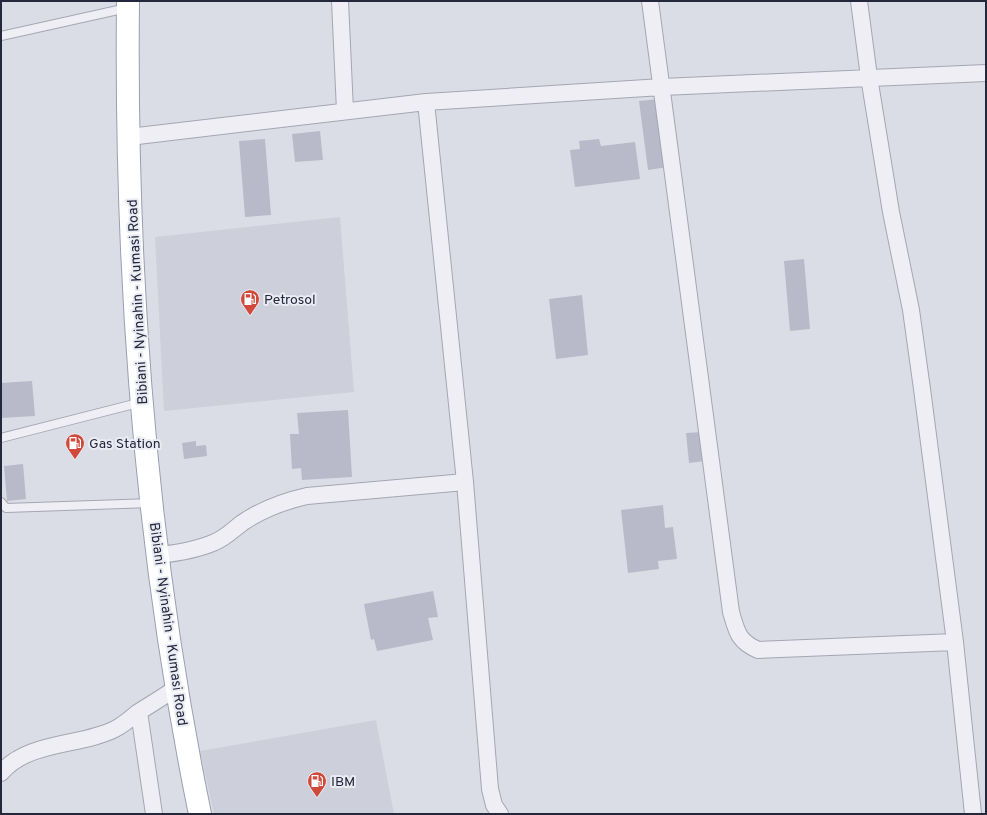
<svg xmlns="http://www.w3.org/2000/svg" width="987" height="815" font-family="Overpass,sans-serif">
<rect width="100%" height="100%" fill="#dbdde6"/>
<path fill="#cdcfdb" d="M340,217L354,392L164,411L155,237Z
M376,720L394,814H214L200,751Z"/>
<path fill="#b8bac9" d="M660,99L668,167L648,170L639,101Z
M320,131L323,160L295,162L292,134Z
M265,139L271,215L245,217L239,141Z
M599,139L601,146L635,142L640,179L575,187L570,150L580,149L579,141Z
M804,259L810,329L790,331L784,261Z
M582,295L588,355L556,359L549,299Z
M32,381L35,416L1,418V383Z
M348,410L352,477L302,480L301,468L292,469L290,434H299L297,413Z
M702,432L705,461L689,463L686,433Z
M196,441V446L206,445L207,456L184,459L182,443Z
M23,464L26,499L7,501L4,466Z
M663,505L665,528L673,527L677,559L658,561L659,569L628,573L621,510Z
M433,591L438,617L428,618L433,640L377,651L374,639L371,640L364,604Z"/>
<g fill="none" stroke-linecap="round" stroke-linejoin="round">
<defs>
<path id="lane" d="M1,36L127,8
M1,438L142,402
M1,502L6,508L152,503"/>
<path id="street" d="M340,1L345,111
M650,1L731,612C737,632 738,641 758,650L955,642
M859,1L869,77L891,212L911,310L922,389L955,642L973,814
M426,102L465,482L490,789L494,805L500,814
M129,137L426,102L662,87L986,73
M159,555C178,553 197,550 215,542C225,538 234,529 242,523C261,510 285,501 307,496L465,482
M139,712L154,814
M1,773C27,741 82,746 115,729C123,725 130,719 137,713C150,705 163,697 176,688"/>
<path id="primary" d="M128,1C125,273 145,547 200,814"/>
</defs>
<use href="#lane" stroke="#a4a6b3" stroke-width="10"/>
<use href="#street" stroke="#a4a6b3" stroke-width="18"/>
<use href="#primary" stroke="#9a9eb2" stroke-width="24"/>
<use href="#lane" stroke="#eeeef4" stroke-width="8"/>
<use href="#street" stroke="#eeeef4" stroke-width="16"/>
<use href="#primary" stroke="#fff" stroke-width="22"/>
</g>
<defs>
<symbol id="fuel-pin" viewBox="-11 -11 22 30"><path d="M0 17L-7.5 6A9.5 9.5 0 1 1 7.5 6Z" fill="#d04a3b" stroke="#eaecf4"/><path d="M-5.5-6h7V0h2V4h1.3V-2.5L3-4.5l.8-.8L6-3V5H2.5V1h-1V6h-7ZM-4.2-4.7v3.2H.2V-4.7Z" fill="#fff"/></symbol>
</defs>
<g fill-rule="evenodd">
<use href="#fuel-pin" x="239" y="288" width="22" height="30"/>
<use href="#fuel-pin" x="64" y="432" width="22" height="30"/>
<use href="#fuel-pin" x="306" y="770" width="22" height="30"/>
</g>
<g text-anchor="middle" stroke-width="4" stroke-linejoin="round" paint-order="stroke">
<g font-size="14" fill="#25273c" stroke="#eaecf4" text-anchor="start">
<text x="264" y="304">Petrosol</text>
<text x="89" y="448">Gas Station</text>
<text x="331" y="786">IBM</text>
</g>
<g font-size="14" fill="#25273c" stroke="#eaecf4">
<text transform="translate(137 302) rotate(-93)" y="5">Bibiani - Nyinahin - Kumasi Road</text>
<text transform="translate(169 624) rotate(82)" y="5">Bibiani - Nyinahin - Kumasi Road</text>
</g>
</g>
<rect width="987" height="815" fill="none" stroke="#25273c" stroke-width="4"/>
</svg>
